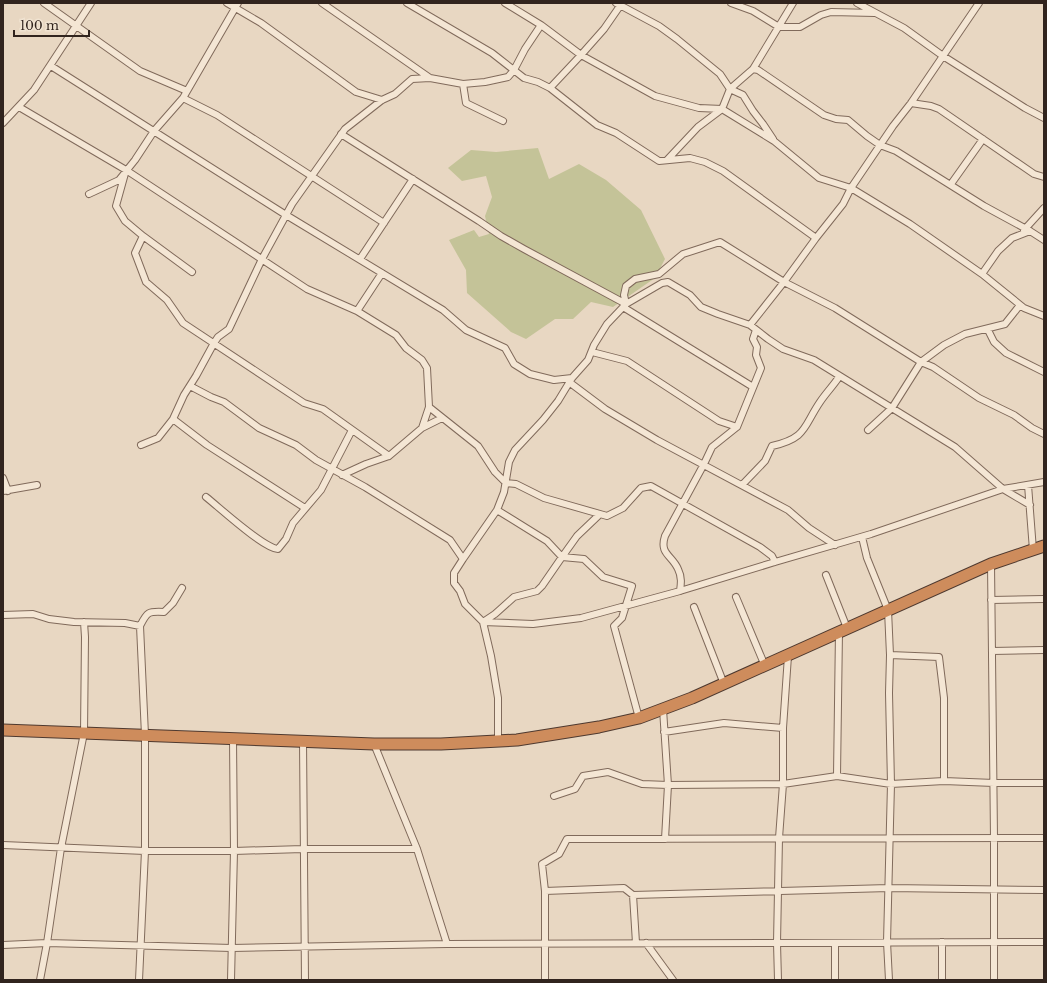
<svg xmlns="http://www.w3.org/2000/svg" width="1047" height="983" font-family="'Libre Baskerville',serif">
<rect width="100%" height="100%" fill="#e8d7c2"/>
<path fill="#c4c398" d="M538,148L549,179L579,164L606,180L641,210L665,259L655,278L613,307L591,302L573,319H555L526,339L511,332L467,293L466,270L449,240L474,230L479,237L489,234L485,216L492,197L486,176L462,181L448,168L471,150L496,152Z"/>
<g fill="none" stroke-linecap="round" stroke-linejoin="round">
<defs>
<path id="street" d="M44,3L140,71L187,91
M227,3L261,23L356,92L382,100
M322,3L430,78
M407,3L492,53L524,78L538,82L550,88L597,125L616,133L659,161L690,158L705,162L723,171L816,238
M505,3L541,25L581,55L604,29L622,3
M616,3L659,26L677,39L720,74L730,89L722,109L698,127L667,160
M731,3L753,11L779,27H800L821,15L831,12L875,13
M857,3L904,28L943,56L1025,108L1044,118
M51,66L286,215L443,310L466,330L505,348L514,364L530,374L554,380L572,378
M753,69L758,70L824,115L836,119L848,120L867,136L880,145L896,151L984,206L1030,231L1044,240
M463,84L485,82L508,77L514,70L525,49L541,25
M550,88L581,55L655,96L699,108L722,109L774,141L819,178L851,188L910,224L982,274
M183,98L217,115L384,223
M911,103L931,106L939,109L1034,174L1044,177
M19,107L126,170L307,289L357,311L396,335L406,348L422,360L427,368L429,407L422,428
M3,123L34,90L91,3
M341,134L479,221L501,236L524,249L626,304
M773,139L763,124L753,111L743,95L730,89L753,69L793,3
M126,170L116,206L125,221L143,236L135,253L146,282L167,300L183,323L304,403L323,409L389,456
M951,184L983,139
M89,194L119,180L135,160L154,131L183,98L238,3
M1024,230L1044,208
M1030,231L1012,238L998,251L982,274L1024,308L1044,316
M143,236L192,272
M360,259L413,179
M626,304L624,295L626,286L635,279L659,274L683,254L720,242L784,282L835,308L921,362L933,367L979,398L1014,415L1032,428L1044,434
M623,307L753,387
M357,311L382,273
M750,325L784,282L816,238L843,204L851,188L893,126L911,103L979,3
M988,330L994,342L1006,353L1044,372
M592,352L627,361L719,421L737,427
M569,382L605,409L657,440L788,510L809,528L835,545
M190,386L211,397L224,402L259,428L296,445L316,460L365,487L450,540L463,559L454,573V583L460,591L465,604L483,622L491,656L498,698V741
M429,407L478,446L495,472L506,483L516,484L544,498L607,516L623,508L641,488L651,486L760,547L772,556L775,562
M173,419L207,445L305,508
M868,430L892,408L921,362L944,345L965,334L1005,324L1020,305
M141,445L158,438L173,419L184,395L196,376L214,343L218,337L229,329L262,259L292,204L345,129L382,100L395,94L412,79L430,78L463,84L466,103L503,121
M342,475L366,464L389,456L422,428L442,418
M3,478L8,491
M742,485L765,461L772,446C807,438 803,427 820,402C826,393 833,386 839,377
M1028,485L1033,550
M3,491L37,485
M206,497C220,508 263,548 278,549L286,539L293,523L321,490L352,430
M497,510L547,541L562,557L577,536L599,515
M862,537L867,558L888,610L890,655L889,693L891,784L887,942L889,980
M463,559L497,510L504,492L509,462L515,450L543,420L558,401L572,378L588,360L594,345L607,324L626,304L662,283L668,282L690,295L701,307L718,314L750,325L768,339L783,349L814,360L955,447L1003,489L1030,505
M991,564L994,838V980
M826,575L847,628
M680,591C681,584 682,577 678,569C672,555 659,554 665,536L704,464L712,447L737,427L761,368L756,355L757,347L753,339L756,330
M736,597L765,666
M991,600L1044,599
M694,607L724,684
M3,615L33,614L49,619L74,622L125,623L140,626
M483,622L533,624L581,618L680,591L775,562L871,534L1003,489L1044,482
M483,622L495,614L514,597L537,591L542,586L562,557L584,559L603,577L632,586L622,618L614,626L639,718
M992,651L1044,650
M890,655L939,657L944,698V781
M663,709L668,785L665,839
M664,732L724,723L783,728
M303,740L305,980
M374,744L417,849L447,944
M837,776L839,631
M554,796L575,789L583,776L608,772L642,784L668,785L783,784L837,776L891,784L944,781L994,783H1044
M3,845L145,851H234L303,849H417
M545,891L624,888L633,895L889,888L1044,890
M633,895L636,943
M646,943L673,980
M3,945L47,943L232,948L447,944L1044,942
M40,980L47,943L61,848L84,733L85,637L84,622
M139,980L145,851V735L140,626C147,612 148,611 164,612L173,603L182,588
M231,980L234,851L233,738
M545,980V891L542,864L559,854L567,839L1044,838
M778,980L777,943L779,838L783,784V728L788,656
M835,980V943
M942,980V942"/>
<path id="highway" d="M3,730L374,744H441L517,740L599,727L639,718L692,698L991,564L1044,546"/>
</defs>
<use href="#street" stroke="#806a5b" stroke-width="8"/>
<use href="#highway" stroke="#4e392f" stroke-width="13"/>
<use href="#street" stroke="#f4e6d4" stroke-width="6"/>
<use href="#highway" stroke="#ce8c5c" stroke-width="11"/>
</g>
<rect width="1047" height="983" fill="none" stroke="#31241e" stroke-width="8"/>
<path d="M14 30v6h75v-6" fill="none" stroke="#31241e" stroke-width="2"/>
<text x="20" y="30" font-size="12" fill="#31241e" stroke="#f0e3d1" stroke-width="3" paint-order="stroke">100 m</text>
</svg>
